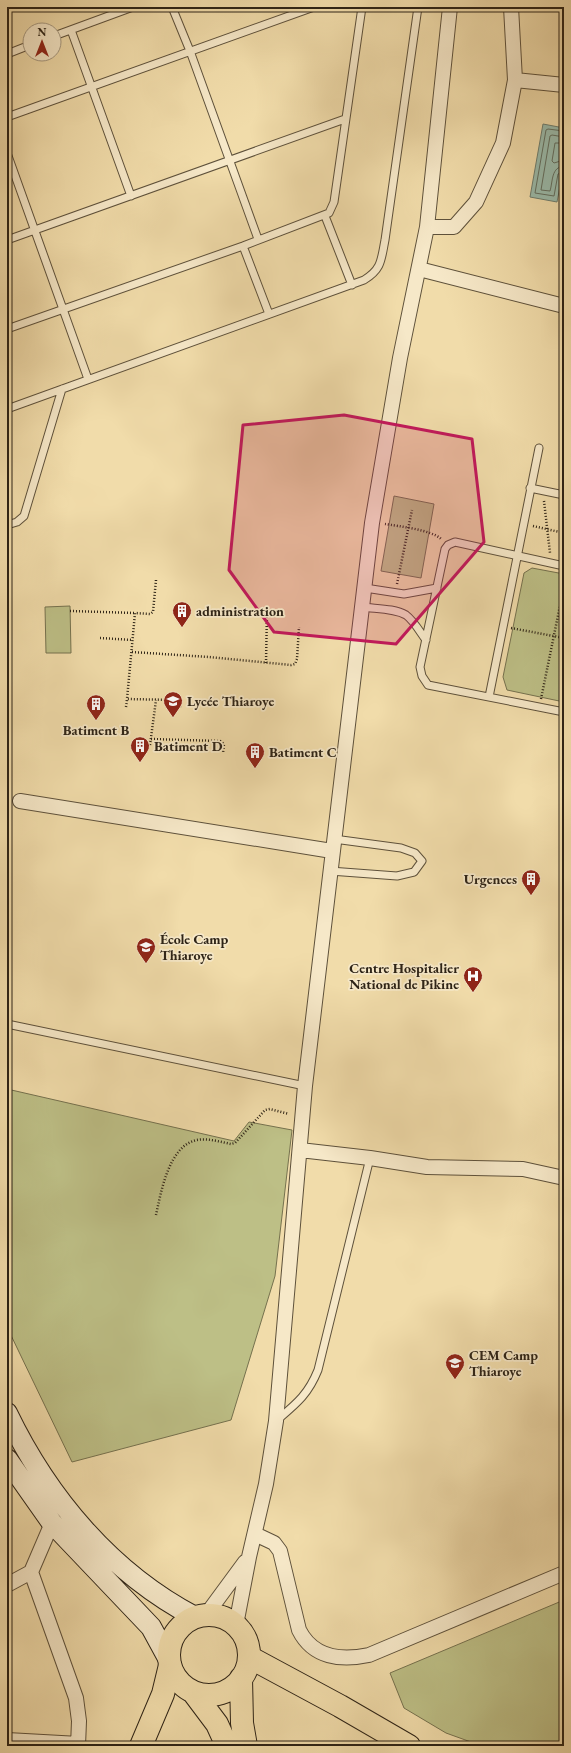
<svg xmlns="http://www.w3.org/2000/svg" width="571" height="1753" font-family="'EB Garamond',serif">
<rect width="100%" height="100%" fill="#f1dcaa"/>
<filter id="stains"><feTurbulence type="fractalNoise" baseFrequency=".005" numOctaves="4"/><feColorMatrix values="0 0 0 0 .2 0 0 0 0 .09 0 0 0 0 .02 0 0 0 .5 -.17"/></filter>
<radialGradient id="worn" r=".72"><stop offset=".6" stop-color="#630" stop-opacity="0"/><stop offset="1" stop-color="#630" stop-opacity=".3"/></radialGradient>
<path fill="#bdbf86" stroke="#75714e" d="M394,496L434,504L421,578L381,571Z
M532,568L564,574V702L507,690L503,677L524,573Z
M70,606L71,653H46L45,607Z
M7,1089L234,1141L249,1122L292,1130L275,1276L231,1420L72,1462L7,1327Z
M564,1600V1746H482L446,1733L404,1708L390,1673Z"/>
<path fill="#9bbbab" stroke="#6f7e6f" d="M543,124L564,128V165L557,202L530,197Z"/>
<g fill="none" stroke-linecap="round" stroke-linejoin="round">
<path stroke="#646f60" stroke-width="1" d="M564,131L548,129L546,130L535,193L554,196L558,174L564,171
M564,137L552,135L550,136L541,190L550,191C553,181 551,167 564,166
M564,143H555L552,161L554,163L564,160"/>
<defs>
<path id="lane" d="M172,7L190,51L258,239
M71,30L131,196
M54,36L133,7
M7,54L30,45
M7,117L314,7
M7,153L88,379
M325,216L352,285
M7,240L345,119
M243,246L269,314
M7,329L243,246L329,213L334,202L362,7
M7,409L364,280C382,269 381,260 385,240L418,7
M530,488L564,495
M7,525L17,522L24,516L62,389
M564,566L455,542L448,545L445,549L420,667L422,676L428,685L564,712
M365,588L404,594L437,588
M362,607C376,609 394,608 406,615C414,621 420,632 426,640
M489,697L539,448
M330,871L397,876L414,872L422,861L415,853L401,848L334,839
M7,1024L305,1086
M276,1421C296,1404 308,1395 318,1370L370,1158"/>
<path id="street" d="M515,80L564,85
M427,227H454L476,202L503,143L515,80L511,7
M419,269L564,306
M20,801L332,851
M300,1150L370,1158L427,1167L523,1169L564,1178
M52,1523L31,1572L76,1698L79,1721L78,1746
M255,1534L274,1543L280,1551L299,1630C313,1658 341,1661 369,1655L564,1573
M7,1585L31,1572
M206,1615L245,1562
M236,1625L249,1557L266,1484L276,1421L305,1086L372,523L400,358L427,227L450,7
M7,1740L79,1744"/>
<path id="secondary" d="M7,1413C48,1498 111,1573 195,1617
M7,1459L52,1523L151,1627L169,1660"/>
<path id="primary" d="M169 1655a40 40 0 1 1 80 0a40 40 0 1 1-80 0Z
M241,1678L242,1723L246,1746
M193,1692L217,1724L227,1746"/>
<path id="highway" d="M249,1657L340,1706L409,1746
M141,1746L163,1694L170,1665"/>
</defs>
<use href="#lane" stroke="#5e513b" stroke-width="9"/>
<use href="#street" stroke="#5e513b" stroke-width="16"/>
<use href="#secondary" stroke="#2d2316" stroke-width="22"/>
<use href="#primary" stroke="#2d2316" stroke-width="24"/>
<use href="#highway" stroke="#2d2316" stroke-width="24"/>
<path stroke="#2d2316" stroke-width="2.5" stroke-dasharray="1 2" stroke-linecap="butt" d="M544,501L550,553
M385,524C398,526 432,530 441,539
M533,526L564,533
M156,580L153,612L150,614L135,613L127,699L177,700L180,702V709
M397,584L412,510
M70,611L135,613
M511,628L564,638
M100,638L133,640
M132,652L209,657L291,665L295,664L297,659L299,627
M266,663L267,611
M541,699L564,586
M126,707L127,699
M151,739L220,741L224,744L223,753
M150,745L156,700
M156,1215C161,1192 169,1145 197,1140C208,1138 221,1142 231,1144L235,1143L265,1110L270,1109L289,1114"/>
<use href="#lane" stroke="#f6e8c8" stroke-width="7"/>
<use href="#street" stroke="#f6e8c8" stroke-width="14"/>
<use href="#secondary" stroke="#f6e8c8" stroke-width="20"/>
<use href="#primary" stroke="#f1dcaa" stroke-width="22"/>
<use href="#highway" stroke="#f1dcaa" stroke-width="22"/>
</g>
<path fill="#c2185b" fill-opacity="0.2" stroke="#c2185b" stroke-width="3" stroke-linejoin="round" d="M344,415L472,439L484,542L396,644L274,632L229,570L243,425Z"/>
<defs>
<symbol id="building-pin" viewBox="-11 -11 22 30"><path d="M0 17L-7.5 6A9.5 9.5 0 1 1 7.5 6Z" fill="#8f2418" stroke="#f6e8c8"/><path d="M-4-6H4V6H1V3H-1V6H-4ZM-2.5-4.3h1.7v1.8h-1.7ZM.8-4.3h1.7v1.8H.8ZM-2.5-1h1.7V.8h-1.7ZM.8-1h1.7V.8H.8Z" fill="#fff"/></symbol>
<symbol id="school-pin" viewBox="-11 -11 22 30"><path d="M0 17L-7.5 6A9.5 9.5 0 1 1 7.5 6Z" fill="#8f2418" stroke="#f6e8c8"/><path d="M0-5L7-2L0 1L-7-2ZM-4 1L0 2.5L4 1V4Q0 6-4 4Z" fill="#fff"/></symbol>
<symbol id="hospital-pin" viewBox="-11 -11 22 30"><path d="M0 17L-7.5 6A9.5 9.5 0 1 1 7.5 6Z" fill="#8f2418" stroke="#f6e8c8"/><path d="M-5-5h3v3.5h4V-5h3V5h-3V1.5h-4V5h-3Z" fill="#fff"/></symbol>
</defs>
<g fill-rule="evenodd">
<use href="#building-pin" x="171" y="600" width="22" height="30"/>
<use href="#school-pin" x="162" y="690" width="22" height="30"/>
<use href="#building-pin" x="85" y="693" width="22" height="30"/>
<use href="#building-pin" x="129" y="735" width="22" height="30"/>
<use href="#building-pin" x="244" y="741" width="22" height="30"/>
<use href="#building-pin" x="520" y="868" width="22" height="30"/>
<use href="#school-pin" x="135" y="936" width="22" height="30"/>
<use href="#hospital-pin" x="462" y="965" width="22" height="30"/>
<use href="#school-pin" x="444" y="1352" width="22" height="30"/>
</g>
<g text-anchor="middle" stroke-width="3.5" stroke-linejoin="round" paint-order="stroke">
<g font-size="14" font-weight="bold" fill="#2d2316" stroke="#f6e8c8" text-anchor="start">
<text x="196" y="616">administration</text>
<text x="187" y="706">Lycée Thiaroye</text>
<text x="96" y="735" text-anchor="middle">Batiment B</text>
<text x="154" y="751">Batiment D</text>
<text x="269" y="757">Batiment C</text>
<text x="517" y="884" text-anchor="end">Urgences</text>
<text x="160" y="944">École Camp<tspan x="160" dy="16">Thiaroye</tspan></text>
<text x="459" y="973" text-anchor="end">Centre Hospitalier<tspan x="459" dy="16">National de Pikine</tspan></text>
<text x="469" y="1360">CEM Camp<tspan x="469" dy="16">Thiaroye</tspan></text>
</g>
</g>
<rect width="571" height="1753" fill="none" stroke="#f1dcaa" stroke-width="24"/>
<rect x="8" y="8" width="555" height="1737" fill="none" stroke="#2d2316" stroke-width="2"/>
<rect x="12" y="12" width="547" height="1729" fill="none" stroke="#2d2316"/>
<g transform="translate(42 42)"><circle r="19" fill="#f6e8c8" stroke="#a69981"/>
<path d="M0-3L7 15L0 10L-7 15Z" fill="#8f2418"/>
<text y="-6" font-size="11" font-weight="bold" text-anchor="middle" fill="#2d2316">N</text>
</g>
<rect width="100%" height="100%" filter="url(#stains)"/>
<rect width="100%" height="100%" fill="url(#worn)"/>
</svg>
